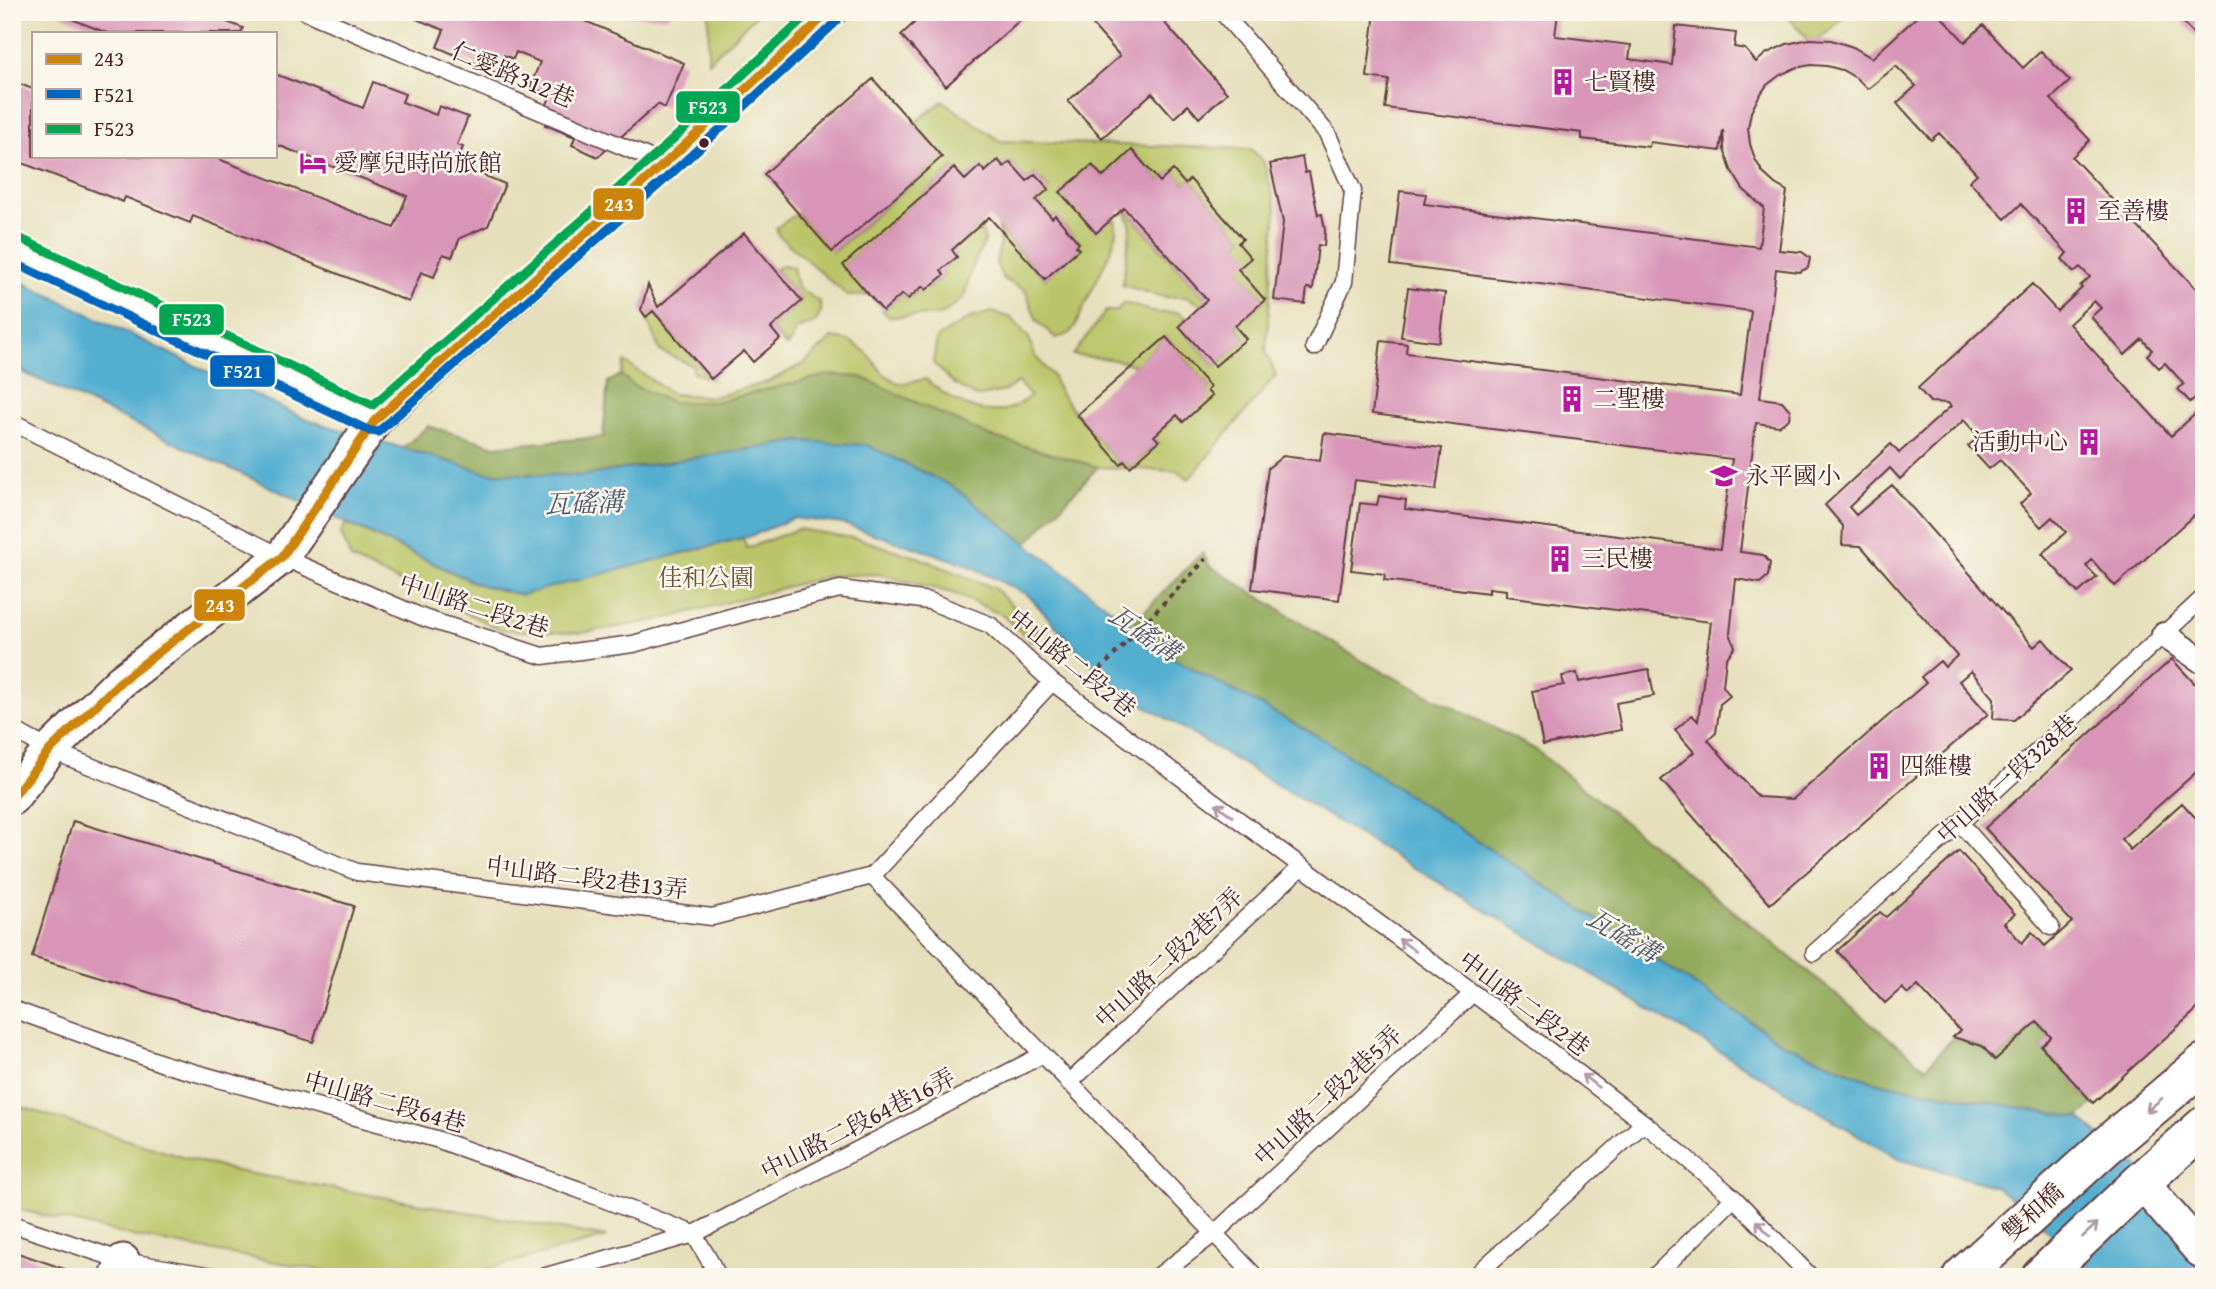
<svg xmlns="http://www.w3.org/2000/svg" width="2216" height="1289" font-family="'Gentium Book Plus','Noto Serif TC',serif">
<rect width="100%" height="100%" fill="#fbf7ec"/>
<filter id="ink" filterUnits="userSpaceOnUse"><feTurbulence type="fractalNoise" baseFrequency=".0143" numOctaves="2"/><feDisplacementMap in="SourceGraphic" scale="14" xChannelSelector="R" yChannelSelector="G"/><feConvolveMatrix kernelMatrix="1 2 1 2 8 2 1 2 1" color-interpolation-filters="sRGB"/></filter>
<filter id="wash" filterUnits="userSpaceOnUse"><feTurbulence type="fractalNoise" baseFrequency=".00686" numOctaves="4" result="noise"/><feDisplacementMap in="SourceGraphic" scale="28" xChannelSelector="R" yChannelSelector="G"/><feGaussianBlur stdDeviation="1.57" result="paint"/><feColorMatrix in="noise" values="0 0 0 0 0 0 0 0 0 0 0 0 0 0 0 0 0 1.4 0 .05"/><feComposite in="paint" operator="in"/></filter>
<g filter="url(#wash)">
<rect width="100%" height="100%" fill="#e6dfbb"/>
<path fill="#b9c567" stroke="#827249" stroke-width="2" d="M709,12H756V15L708,62Z
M1784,12H1850L1813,45Z
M943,101L1000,141L1251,149L1264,162L1276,209L1266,352L1276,375L1189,479L1178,471L1098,467L989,436L860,377L828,375L715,402H670L632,385L621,375L625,362L672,394L713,397L768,382L805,363L832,338L850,341L866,352L883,373L899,384L926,379C954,405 997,427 1030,396L1018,382L1005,391L976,397L952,382L933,363L937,338L970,318L992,312L1012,318L1029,338L1035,356L1052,375L1060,393L1077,415L1120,464L1125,461L1130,467L1159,442L1154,436L1177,415L1183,421L1210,387L1166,337L1134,366C1124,358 1088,358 1073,355L1106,311H1117L1124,303L1158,313L1177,312L1187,318L1179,326L1215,366L1246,339L1235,326L1265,300L1238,269V243L1243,239L1190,179L1185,184L1173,171L1160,182L1132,151L1103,177L1091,165L1061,192L1096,232L1115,216L1116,234L1111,250L1075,326L1069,334L1056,338L1037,321L1025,290L1003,279L996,263L1000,244L998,228L1045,279L1078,249L1076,246L1079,243L1055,215L1052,218L1036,200L1049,188L1035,174L1027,181L1010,162L1004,167L998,161L985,172L980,166L965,180L954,168L844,265L870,295L848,296L779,236L776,228L798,213L833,252L941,158L913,124Z
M1124,208L1207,300L1203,305L1186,297H1164L1122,285L1131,226Z
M980,224L985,241L972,268L964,297L942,315L889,317L883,311L902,294L908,299L923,286L927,290L944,275L941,270L956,257L952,250Z
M783,265L793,267L797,287L820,302L821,312L815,323L796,329L792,341L786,346L771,328L802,301L775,269Z
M653,311L711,379L692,372L694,366L660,351L646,317Z
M346,523L477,584L521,594L743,538L747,548L798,529L859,539L920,558L994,588L1040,632L1031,641L1001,614L952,593L878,574L828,576L664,619L581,633L502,630L351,559L341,533Z
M12,1104L182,1157L236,1171L607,1237L457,1277H359L136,1237L12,1208Z"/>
<path fill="#92aa5c" stroke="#6e6444" stroke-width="2" d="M621,375L632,385L671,402H715L828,375L861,377L989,436L1098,467L1026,544L952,486L800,441L581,476L487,473L403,448L428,426L496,446L603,437L608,382Z
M1202,553L1210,566L1364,662L1535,749L1926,1068L1953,1037L1982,1046L1995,1060L2037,1022L2051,1037L2041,1046L2093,1103L2079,1118L1875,1082L1784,1044L1325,740L1178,661L1131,625Z"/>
<path fill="#52aed0" stroke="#4e667e" stroke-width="2" d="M12,277L305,419L487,473L581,476L800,441L867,445L952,486L1178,661L1325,740L1784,1044L1875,1082L2079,1118L2173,1195L2204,1228V1277H2102L1997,1187L1898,1159L1121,691L1082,655L1028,595L966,564L843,524L794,518L753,535L521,595L478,584L12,367Z"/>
<g id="blocks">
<path fill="#d895b7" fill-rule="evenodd" d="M54,12H209L208,15L243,28L241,33H107Z
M419,12H564L684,63L665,108L658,104L598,157L572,145L575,137L545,125L547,118L542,116L551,95L530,87L540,62L516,52L513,59L504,55L497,73L437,47L444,30L416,19Z
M605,12H669V17L605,15Z
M926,12H1029L946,86L901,35Z
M1098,12H1155L1227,93L1199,118L1188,105L1174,118L1152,93L1102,138L1068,101L1120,56L1088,20Z
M1375,12H1558L1555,36L1631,45L1629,59L1672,65L1676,26L1736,33L1734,47L1745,49L1756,62L1767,53L1787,44L1809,39L1831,40L1853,47L1872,58L1922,12H1937L1965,42L1983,25L2023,68L2041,51L2070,81L2051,99L2090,140L2072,157L2204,297V405L2196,397L2190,402L2178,389L2184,384L2165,363L2159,368L2147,355L2152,350L2142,339L2125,355L2091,317L2101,308L2094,301L2069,324L2171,436L2204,406V461L2202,459L2197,463L2204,471V506L2115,586L2092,560L2086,566L2097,577L2078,593L2042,554L2066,532L2052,517L2041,527L2020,504L2031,493L2000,460L1989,469L1968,446L1979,437L1964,420L1900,479L1890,468L1849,507L1856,515L1892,485L2034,647L2043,639L2071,671L2014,720L1993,719L1994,698L1971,671L1959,681L1988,714L1770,904L1661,780L1694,752L1675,730L1692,715L1698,721L1711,622L1506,596V590L1489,588V593L1384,580L1385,574L1351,570L1360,503L1377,505L1379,496L1406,500L1405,509L1720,549L1732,459L1372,414L1381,341L1407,344L1406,353L1740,395L1751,311L1391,265L1400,191L1426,194L1424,204L1759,247L1764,208L1743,189L1731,170L1724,149L1723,130L1720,151L1650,142L1649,147L1582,139V133L1385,108L1389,80L1367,77ZM1811,65L1827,66L1842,70L1856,78L1868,89L1896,66L1916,86L1897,103L1931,140L1939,133L1977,174L1969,181L2005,219L2021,204L2067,253L2062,259L2074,272L2080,267L2090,277L2080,286L2082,288L2057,311L2032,284L1918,388L1930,402L1948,403L1951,406L1899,453L1891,444L1825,505L1843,526L1842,545L1861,546L1957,656L1945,667L1940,661L1921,677L1926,683L1793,799L1758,797L1708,740L1716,733L1720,704L1730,696L1723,686L1726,659L1735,647L1730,633L1736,579L1760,583L1768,576L1770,563L1763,555L1740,552L1756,423L1779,426L1789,419L1790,410L1782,401L1760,398L1776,269L1799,272L1808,268L1810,258L1802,252L1779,250L1787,191L1775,184L1763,173L1755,159L1750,144L1748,128L1751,112L1758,98L1767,85L1780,75L1795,68Z
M2173,12H2201L2204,15V36L2199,40Z
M275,74L363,108L373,82L405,94L402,102L436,115L439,106L468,117L457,145L463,147L456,164L505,184L488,226L460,238L452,257L443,254L434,277L421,272L409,302L193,216L190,223L125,197L123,202L12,159V81L33,89V156H211L394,228L407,196L275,144Z
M873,79L942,157L832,252L764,174Z
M1132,150L1160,182L1173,170L1185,184L1190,179L1243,239L1238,243L1251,258L1238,269L1265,300L1235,326L1246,339L1215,366L1179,326L1207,300L1166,253L1124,208L1096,233L1060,192L1092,165L1103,177Z
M1302,157L1305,173L1309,172L1318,215L1322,214L1325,230L1324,246L1318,245L1313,289L1307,288L1305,304L1274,300L1283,222L1270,164Z
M998,160L1004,167L1010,162L1027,181L1035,174L1049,189L1036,200L1052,218L1055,215L1079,243L1076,246L1079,249L1045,279L989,217L952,250L957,257L941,270L944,275L926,290L923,286L908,299L902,294L883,311L843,265L954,168L965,180L980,166L985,172Z
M744,233L802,301L771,328L780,339L753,362L744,351L711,379L653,311L646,317L641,310L648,285L658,307Z
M1408,288L1445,293L1439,342L1401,337Z
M1166,337L1210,387L1207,391L1212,396L1183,422L1177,415L1154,436L1159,441L1130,467L1125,461L1120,464L1077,415Z
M1324,433L1442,448L1436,490L1355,480L1339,600L1252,589L1268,468L1283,456L1320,461Z
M2172,659L2196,685L2200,681L2204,685V765L2121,839L2130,850L2182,803L2204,827V1003L2093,1103L2041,1046L2051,1037L2037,1022L1995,1060L1982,1046L1953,1037L1960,1031L1918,985L1908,994L1902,988L1885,1003L1837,951L1880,912L1886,917L1959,851L2015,914L2004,923L2022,943L2032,932L2045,946L2072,922L1985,828Z
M1649,669L1654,696L1616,703L1621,730L1543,745L1532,691L1564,685L1562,676L1577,673L1579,682Z
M73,821L354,906L313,1042L32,957Z
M12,1251L85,1276V1277H12Z"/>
</g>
</g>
<g filter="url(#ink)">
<use href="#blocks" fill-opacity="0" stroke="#613c41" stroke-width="2"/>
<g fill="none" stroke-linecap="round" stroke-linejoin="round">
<defs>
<path id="service" d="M306,12L664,164
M1222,12L1327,133L1353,191L1344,282L1314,347
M12,248L375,420
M12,422L282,557L424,618L542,656L633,644L763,608L840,589L929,601L990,625L1052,682L1473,993L1644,1123L1734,1198L1811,1277
M12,729L50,750L357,872L712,917L872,876L1052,682
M1960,823L2051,927
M872,876L1256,1277
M1814,953L1960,823L2204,597
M12,1009L167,1065L436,1139L577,1189L694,1234L719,1277
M1069,1083L1301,867
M12,1224L123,1261L219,1277
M543,1277L694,1234L1042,1055
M1157,1277L1215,1233L1473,993
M1474,1277L1644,1123
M1654,1277L1734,1198"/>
<path id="pedestrian" d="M2164,635L2204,662"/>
<path id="minor" d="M12,798L50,750L120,682L282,557L375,420L664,164L829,12
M2141,1182L2200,1250L2204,1252
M117,1277L123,1261"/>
<path id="tertiary" d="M1962,1277L2105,1147L2204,1063
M2041,1277L2141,1182L2204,1126"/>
</defs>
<use href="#service" stroke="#613c41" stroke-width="19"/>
<use href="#pedestrian" stroke="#613c41" stroke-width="28"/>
<use href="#minor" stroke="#613c41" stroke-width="37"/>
<use href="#tertiary" stroke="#613c41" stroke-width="42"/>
<path stroke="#613c41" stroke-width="4.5" stroke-dasharray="5 5" stroke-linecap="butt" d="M1093,677L1206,559"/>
<use href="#service" stroke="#fff" stroke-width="16"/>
<use href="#pedestrian" stroke="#fff" stroke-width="24"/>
<use href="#minor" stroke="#fff" stroke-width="33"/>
<use href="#tertiary" stroke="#fff" stroke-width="38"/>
<defs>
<path id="bus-1" d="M12,798L50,750L120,682L282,557L375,420L664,164L829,12"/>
<path id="bus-2" d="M12,262L370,431L378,432L672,173L837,21"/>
<path id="bus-3" d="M17,237L373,405L656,155L811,12"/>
</defs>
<use href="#bus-1" stroke="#fbf7ec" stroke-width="14"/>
<use href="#bus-2" stroke="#fbf7ec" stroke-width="14"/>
<use href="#bus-3" stroke="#fbf7ec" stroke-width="14"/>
<use href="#bus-1" stroke="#cc840b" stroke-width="9"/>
<use href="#bus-2" stroke="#0065bd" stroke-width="9"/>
<use href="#bus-3" stroke="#00a651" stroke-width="9"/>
</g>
<defs><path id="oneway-shaft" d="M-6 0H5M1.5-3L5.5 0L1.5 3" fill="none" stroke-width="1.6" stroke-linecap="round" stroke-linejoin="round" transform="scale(1.75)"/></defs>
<g stroke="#ae9aa0">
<use href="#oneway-shaft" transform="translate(1224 810) rotate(-143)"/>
<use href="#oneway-shaft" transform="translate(1407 945) rotate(-144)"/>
<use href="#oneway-shaft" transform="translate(1590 1081) rotate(-143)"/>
<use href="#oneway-shaft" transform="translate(2154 1105) rotate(140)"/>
<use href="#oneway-shaft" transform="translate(1763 1228) rotate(-134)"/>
<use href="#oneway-shaft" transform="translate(2090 1230) rotate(-43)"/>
</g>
</g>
<defs>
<symbol id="building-bare" viewBox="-9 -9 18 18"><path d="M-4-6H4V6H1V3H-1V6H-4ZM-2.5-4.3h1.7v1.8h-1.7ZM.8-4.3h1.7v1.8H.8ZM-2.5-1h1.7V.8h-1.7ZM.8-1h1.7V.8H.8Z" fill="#b5179e" stroke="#fbf7ec" stroke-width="2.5" paint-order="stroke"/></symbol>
<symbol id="hotel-bare" viewBox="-9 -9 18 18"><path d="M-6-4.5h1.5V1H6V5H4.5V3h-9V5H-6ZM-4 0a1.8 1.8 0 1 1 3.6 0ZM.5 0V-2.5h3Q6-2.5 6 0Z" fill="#b5179e" stroke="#fbf7ec" stroke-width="2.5" paint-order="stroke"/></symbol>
<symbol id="school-bare" viewBox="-9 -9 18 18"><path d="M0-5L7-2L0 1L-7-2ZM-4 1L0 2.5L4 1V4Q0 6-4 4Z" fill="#b5179e" stroke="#fbf7ec" stroke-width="2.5" paint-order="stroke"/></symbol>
</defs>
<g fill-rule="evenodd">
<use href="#building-bare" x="1544" y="63" width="38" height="38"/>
<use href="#hotel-bare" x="294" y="144" width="38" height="38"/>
<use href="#building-bare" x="2057" y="192" width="38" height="38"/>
<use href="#building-bare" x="1553" y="380" width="38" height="38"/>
<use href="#building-bare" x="2070" y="423" width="38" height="38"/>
<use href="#school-bare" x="1705" y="457" width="38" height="38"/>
<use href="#building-bare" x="1541" y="540" width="38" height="38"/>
<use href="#building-bare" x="1860" y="747" width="38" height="38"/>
</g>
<circle fill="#4a1f2b" stroke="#fbf7ec" stroke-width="2.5" cx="704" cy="143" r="6"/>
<g text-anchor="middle" stroke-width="5" stroke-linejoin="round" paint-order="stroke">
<g font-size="24" fill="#4a1f2b" stroke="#fbf7ec">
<text transform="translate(513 75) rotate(23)" y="8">仁愛路312巷</text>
<text transform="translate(474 606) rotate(18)" y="8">中山路二段2巷</text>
<text transform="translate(1072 663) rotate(39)" y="8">中山路二段2巷</text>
<text transform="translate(2007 779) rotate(-42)" y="8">中山路一段328巷</text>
<text transform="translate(587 878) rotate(7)" y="8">中山路二段2巷13弄</text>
<text transform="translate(1169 958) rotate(-43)" y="8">中山路二段2巷7弄</text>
<text transform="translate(1524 1004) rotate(37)" y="8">中山路二段2巷</text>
<text transform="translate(1328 1096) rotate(-43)" y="8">中山路二段2巷5弄</text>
<text transform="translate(385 1102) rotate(16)" y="8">中山路二段64巷</text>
<text transform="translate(858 1124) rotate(-27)" y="8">中山路二段64巷16弄</text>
<text transform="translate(2033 1212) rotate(-42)" y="8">雙和橋</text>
</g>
<g font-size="24" fill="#4a1f2b" stroke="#fbf7ec" text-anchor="start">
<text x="1584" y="90">七賢樓</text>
<text x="334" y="171">愛摩兒時尚旅館</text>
<text x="2097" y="219">至善樓</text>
<text x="1593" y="407">二聖樓</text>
<text x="2068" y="450" text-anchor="end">活動中心</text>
<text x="1745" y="484">永平國小</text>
<text x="1581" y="567">三民樓</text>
<text x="1900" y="774">四維樓</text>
</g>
<g font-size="24" fill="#6b513d" stroke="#fbf7ec">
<text x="706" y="586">佳和公園</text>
</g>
<g font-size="26" font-style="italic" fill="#4d586d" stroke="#fbf7ec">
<text transform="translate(584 503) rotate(-2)" y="9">瓦磘溝</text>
<text transform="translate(1144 633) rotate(34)" y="9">瓦磘溝</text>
<text transform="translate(1623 935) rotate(31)" y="9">瓦磘溝</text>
</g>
</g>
<g stroke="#fbf7ec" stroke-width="2.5">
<rect x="675" y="90" width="66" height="34" rx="7" fill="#00a651"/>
<rect x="592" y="187" width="53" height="34" rx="7" fill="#cc840b"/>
<rect x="158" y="303" width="67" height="33" rx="7" fill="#00a651"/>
<rect x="209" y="354" width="67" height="34" rx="7" fill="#0065bd"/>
<rect x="193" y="588" width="53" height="34" rx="7" fill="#cc840b"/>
</g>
<g font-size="19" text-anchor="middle" font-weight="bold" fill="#fff">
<text x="708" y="114">F523</text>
<text x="619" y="211">243</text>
<text x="192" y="326">F523</text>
<text x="243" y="378">F521</text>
<text x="220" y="612">243</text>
</g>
<rect width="2216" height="1289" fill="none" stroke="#fbf7ec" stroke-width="42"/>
<rect x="32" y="32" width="245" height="126" fill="#fbf7ec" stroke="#b4a19f" stroke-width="2"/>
<rect x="46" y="54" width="35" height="10" fill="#cc840b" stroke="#b4a19f" stroke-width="2"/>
<text x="94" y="66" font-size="21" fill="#4a1f2b">243</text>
<rect x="46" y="89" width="35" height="10" fill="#0065bd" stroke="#b4a19f" stroke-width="2"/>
<text x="94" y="102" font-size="21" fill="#4a1f2b">F521</text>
<rect x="46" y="124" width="35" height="10" fill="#00a651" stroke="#b4a19f" stroke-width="2"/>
<text x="94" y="136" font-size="21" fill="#4a1f2b">F523</text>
</svg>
